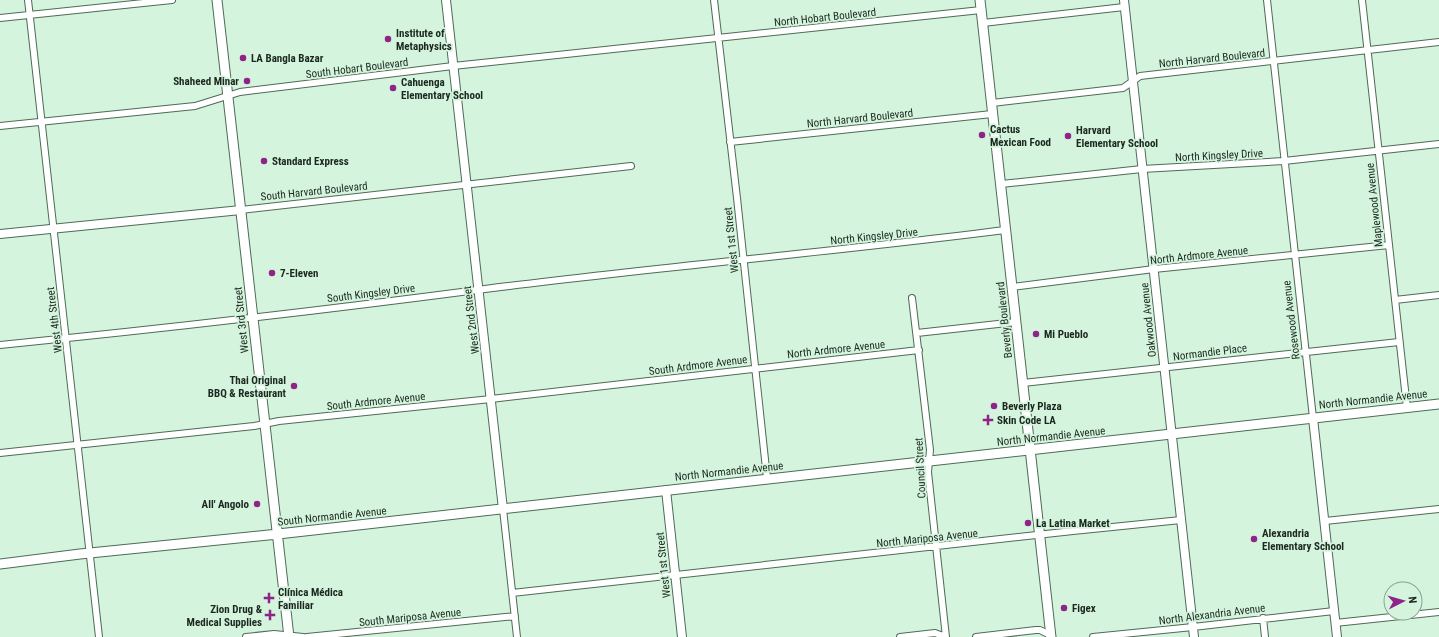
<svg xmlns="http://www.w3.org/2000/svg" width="1439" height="637" font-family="'Roboto Condensed',sans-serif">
<rect width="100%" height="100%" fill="#d4f4dd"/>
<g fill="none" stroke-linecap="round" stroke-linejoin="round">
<defs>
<path id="minor" d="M28,0L99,637
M714,0L737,198L767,478
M1267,0L1313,418
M1362,0L1407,408
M0,18L172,0
M983,23L1124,7
M992,103L1123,88L1140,76L1439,42
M0,126L195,106L240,92L453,66L981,10
M730,142L992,114
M1001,184L1142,169L1284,161L1439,144
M241,210L631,166
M1012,287L1154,269L1389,245
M912,298L930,450L928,472L946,637
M1395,300L1439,295
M917,333L1016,322
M0,345C162,329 324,310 485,289C658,267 832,252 1005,230
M1023,383L1399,342
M0,453L254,426L279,421L491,399L919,350
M503,509L517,637
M1325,521L1439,509
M512,593L1073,531L1181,520
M1263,618L1265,637
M1335,623L1439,612
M246,637L274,634L303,637
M307,637L515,616
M900,637L935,633L946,637
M976,637L1036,630H1040L1052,636
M1093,637L1193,627L1334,611"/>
<path id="tertiary" d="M446,0L503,509
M1124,0L1194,637
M0,234L241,210
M1313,418L1337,637
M666,490L682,637"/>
<path id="secondary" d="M217,0L289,637
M980,0L1051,637
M0,564L80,554L278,534L1439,404"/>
</defs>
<use href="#minor" stroke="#4f6a57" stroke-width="8"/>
<use href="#tertiary" stroke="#4f6a57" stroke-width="10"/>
<use href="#secondary" stroke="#4f6a57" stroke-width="11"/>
<use href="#minor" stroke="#fff" stroke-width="6"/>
<use href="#tertiary" stroke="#fff" stroke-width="8"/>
<use href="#secondary" stroke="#fff" stroke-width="9"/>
</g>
<g fill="#8f2387" stroke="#d4f4dd" stroke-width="1.5">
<circle cx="388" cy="39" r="4"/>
<circle cx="243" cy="58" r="4"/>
<circle cx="247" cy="81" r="4"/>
<circle cx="393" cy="88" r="4"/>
<circle cx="982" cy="135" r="4"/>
<circle cx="1068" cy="136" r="4"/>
<circle cx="264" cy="161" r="4"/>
<circle cx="272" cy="273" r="4"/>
<circle cx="1036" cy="334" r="4"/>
<circle cx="294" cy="386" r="4"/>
<circle cx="994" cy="406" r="4"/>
<path d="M986 414h4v4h4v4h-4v4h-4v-4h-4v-4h4z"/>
<circle cx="257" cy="504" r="4"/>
<circle cx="1028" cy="523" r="4"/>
<circle cx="1254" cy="539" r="4"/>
<path d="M267 592h4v4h4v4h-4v4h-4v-4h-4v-4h4z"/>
<circle cx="1064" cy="608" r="4"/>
<path d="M268 609h4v4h4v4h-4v4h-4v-4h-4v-4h4z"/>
</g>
<g text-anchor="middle" stroke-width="3.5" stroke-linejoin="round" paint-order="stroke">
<g font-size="11" fill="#1b271f" stroke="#d4f4dd">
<text transform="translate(825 17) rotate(-6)" y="4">North Hobart Boulevard</text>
<text transform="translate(1212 58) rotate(-6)" y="4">North Harvard Boulevard</text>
<text transform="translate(357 68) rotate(-7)" y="4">South Hobart Boulevard</text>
<text transform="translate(860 118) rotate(-6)" y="4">North Harvard Boulevard</text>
<text transform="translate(1219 155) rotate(-3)" y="4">North Kingsley Drive</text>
<text transform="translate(314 191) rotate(-6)" y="4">South Harvard Boulevard</text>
<text transform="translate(1374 205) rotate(-96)" y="4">Maplewood Avenue</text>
<text transform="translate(874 236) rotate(-6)" y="4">North Kingsley Drive</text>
<text transform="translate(731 240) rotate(-96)" y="4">West 1st Street</text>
<text transform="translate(1199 255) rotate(-6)" y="4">North Ardmore Avenue</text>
<text transform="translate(371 293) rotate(-7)" y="4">South Kingsley Drive</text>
<text transform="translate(54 320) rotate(-97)" y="4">West 4th Street</text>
<text transform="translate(241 320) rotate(-96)" y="4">West 3rd Street</text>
<text transform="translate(471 320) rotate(-97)" y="4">West 2nd Street</text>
<text transform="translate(1004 320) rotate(-96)" y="4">Beverly Boulevard</text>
<text transform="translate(1148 320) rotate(-96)" y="4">Oakwood Avenue</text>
<text transform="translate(1291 320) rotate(-97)" y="4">Rosewood Avenue</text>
<text transform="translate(836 349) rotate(-6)" y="4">North Ardmore Avenue</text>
<text transform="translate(1210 352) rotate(-7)" y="4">Normandie Place</text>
<text transform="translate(698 365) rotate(-7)" y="4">South Ardmore Avenue</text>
<text transform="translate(1373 399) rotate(-6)" y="4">North Normandie Avenue</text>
<text transform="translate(376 401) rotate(-6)" y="4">South Ardmore Avenue</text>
<text transform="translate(1051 436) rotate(-6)" y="4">North Normandie Avenue</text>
<text transform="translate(920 468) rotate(-93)" y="4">Council Street</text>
<text transform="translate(729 471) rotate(-6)" y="4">North Normandie Avenue</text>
<text transform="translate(332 516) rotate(-6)" y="4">South Normandie Avenue</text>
<text transform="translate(927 538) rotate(-6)" y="4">North Mariposa Avenue</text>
<text transform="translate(663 565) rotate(-96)" y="4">West 1st Street</text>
<text transform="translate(1212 614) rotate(-7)" y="4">North Alexandria Avenue</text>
<text transform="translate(410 617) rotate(-6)" y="4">South Mariposa Avenue</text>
</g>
<g font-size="11" font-weight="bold" fill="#1b271f" stroke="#d4f4dd" text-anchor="start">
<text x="396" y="37">Institute of<tspan x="396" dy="13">Metaphysics</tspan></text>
<text x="251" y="62">LA Bangla Bazar</text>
<text x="239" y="85" text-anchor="end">Shaheed Minar</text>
<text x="401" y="86">Cahuenga<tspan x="401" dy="13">Elementary School</tspan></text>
<text x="990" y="133">Cactus<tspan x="990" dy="13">Mexican Food</tspan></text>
<text x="1076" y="134">Harvard<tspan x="1076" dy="13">Elementary School</tspan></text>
<text x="272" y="165">Standard Express</text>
<text x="280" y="277">7-Eleven</text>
<text x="1044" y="338">Mi Pueblo</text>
<text x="286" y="384" text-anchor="end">Thai Original<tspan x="286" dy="13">BBQ &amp; Restaurant</tspan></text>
<text x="1002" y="410">Beverly Plaza</text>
<text x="997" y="424">Skin Code LA</text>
<text x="249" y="508" text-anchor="end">All' Angolo</text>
<text x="1036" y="527">La Latina Market</text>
<text x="1262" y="537">Alexandria<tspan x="1262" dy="13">Elementary School</tspan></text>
<text x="278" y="596">Clínica Médica<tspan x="278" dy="13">Familiar</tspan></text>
<text x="1072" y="612">Figex</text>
<text x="262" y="613" text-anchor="end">Zion Drug &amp;<tspan x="262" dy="13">Medical Supplies</tspan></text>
</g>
</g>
<g transform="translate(1403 601) rotate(84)"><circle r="19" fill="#d4f4dd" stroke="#8aa291"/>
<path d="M0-3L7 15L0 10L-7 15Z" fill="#8f2387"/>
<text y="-6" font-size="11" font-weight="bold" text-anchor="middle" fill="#1b271f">N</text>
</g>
</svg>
